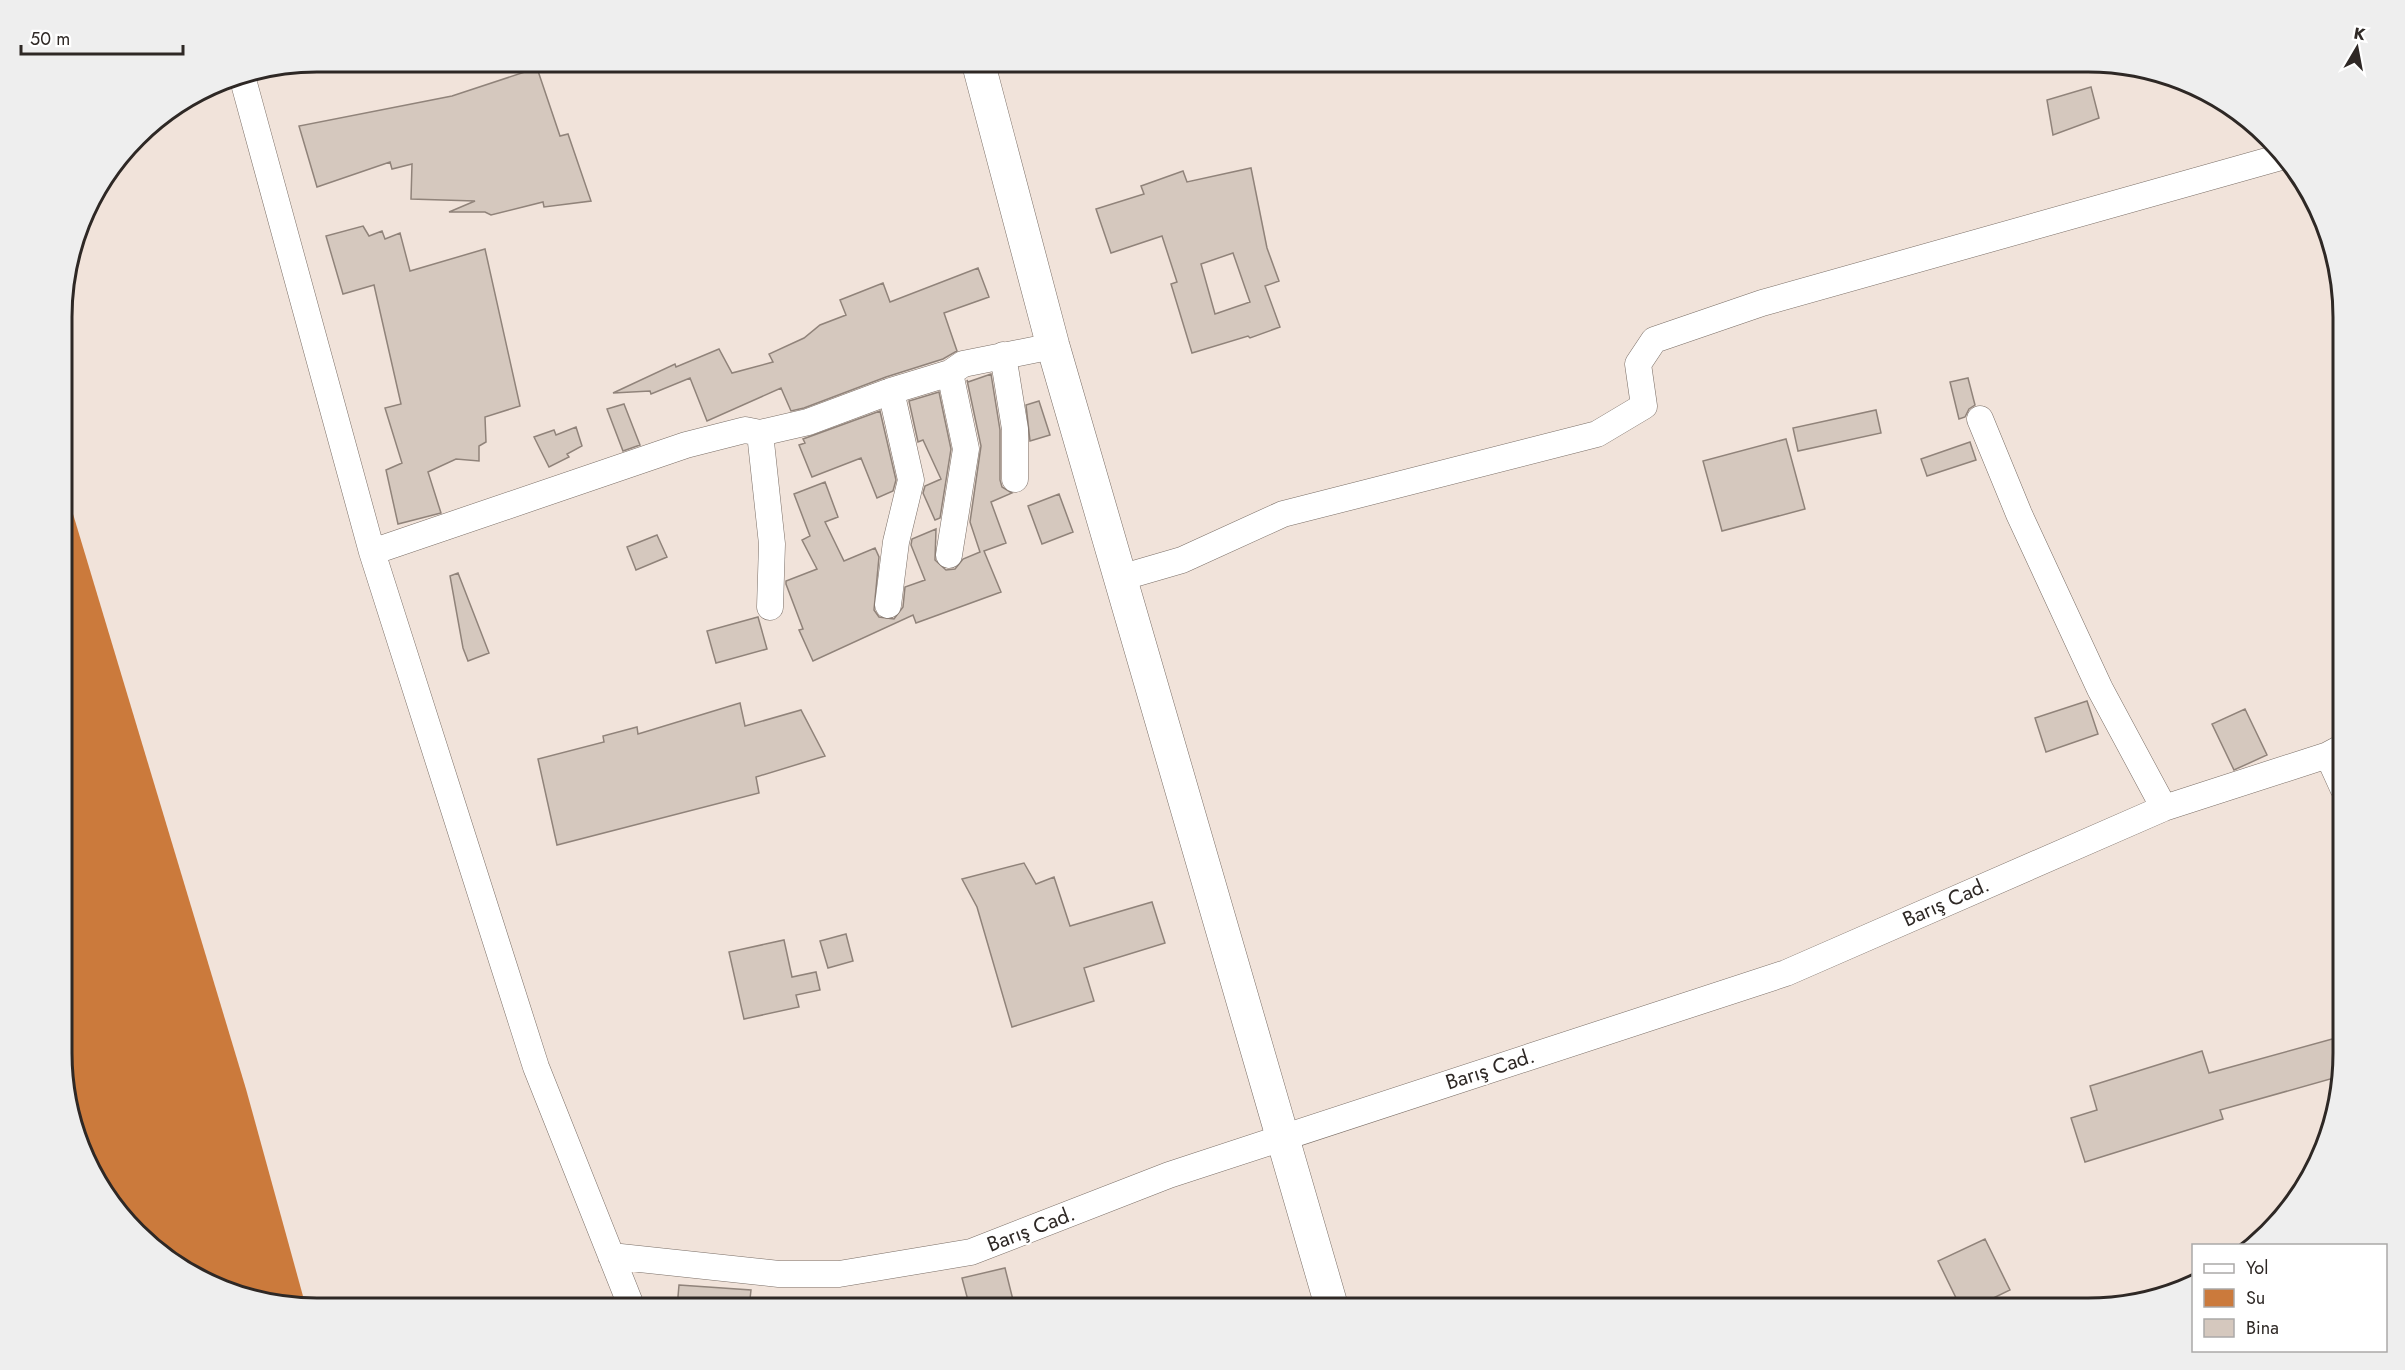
<svg xmlns="http://www.w3.org/2000/svg" width="2405" height="1370" font-family="Jost,sans-serif">
<rect width="100%" height="100%" fill="#f1e3da"/>
<path fill="#cb7a3c" d="M64,484L246,1089L306,1307L251,1300L190,1274L105,1195L64,1086Z"/>
<path fill="#d5c8be" stroke="#90837a" stroke-width="1.5" fill-rule="evenodd" d="M537,68L560,136L568,134L591,201L544,207L543,202L491,215L485,212H449L475,201L411,199L412,164L392,169L390,162L317,187L299,126L452,96Z
M2091,87L2099,118L2053,135L2047,100Z
M1251,168L1267,248L1279,281L1265,286L1280,327L1250,338L1248,336L1192,353L1171,284L1177,282L1162,236L1111,253L1096,209L1144,194L1141,186L1183,171L1187,182ZM1233,253L1250,302L1215,314L1201,264Z
M363,226L369,236L382,231L385,239L400,233L410,271L485,249L520,406L485,417L486,442L479,446V461L456,459L428,472L441,513L398,524L386,470L402,463L385,408L401,404L374,285L343,294L326,236Z
M978,268L989,297L944,313L957,351L943,359L886,377L804,408L791,411L781,388L707,421L690,378L651,394L650,391L613,393L675,364L676,367L719,349L732,373L773,362L769,354L804,338L820,325L846,315L840,300L883,283L890,302Z
M991,374L1000,430V480L1002,487L1012,493L991,502L1006,543L984,551L1001,592L916,623L913,615L813,661L799,630L803,629L786,584V581L817,569L802,540L810,536L794,494L825,482L838,517L825,522L844,561L875,548L879,557L874,610L879,617L894,619L903,607L905,587L925,580L911,545L912,539L936,529L935,560L946,570L955,569L963,559L980,552L970,522L981,446L967,380L968,382Z
M1968,378L1975,405L1969,409L1965,417L1959,419L1950,382Z
M939,392L951,449L940,518L935,520L923,493L925,486L941,479L923,440L918,442L909,401Z
M1039,401L1050,435L1030,441L1026,405Z
M624,404L640,445L623,451L607,409Z
M1876,410L1881,433L1798,451L1793,428Z
M880,411L896,480L893,491L877,498L861,458L812,477L799,445L805,443L803,439Z
M576,427L582,446L567,454L569,457L549,467L534,437L554,430L556,435Z
M1786,439L1805,509L1722,531L1703,461Z
M1970,442L1976,460L1927,476L1921,459Z
M1059,494L1073,532L1042,544L1028,506Z
M657,535L667,557L636,570L627,547Z
M458,573L489,653L468,661L463,648L450,576Z
M758,617L767,649L716,663L707,631Z
M2087,701L2098,734L2046,752L2035,718Z
M740,703L745,726L801,710L825,756L756,777L759,793L557,845L538,759L604,742L603,736L637,727L638,734Z
M2245,709L2267,755L2234,770L2212,724Z
M1024,863L1036,884L1054,877L1070,926L1152,902L1165,943L1084,968L1094,1001L1012,1027L977,907L962,879Z
M846,934L853,961L828,968L820,941Z
M784,940L792,977L816,972L820,990L796,995L799,1007L744,1019L729,952Z
M2343,1036L2341,1076L2220,1110L2223,1119L2085,1162L2071,1118L2097,1110L2090,1086L2202,1051L2209,1073Z
M1985,1239L2010,1290L1979,1305L1976,1299L1960,1306L1938,1261Z
M1005,1268L1015,1308H970L962,1278Z
M679,1285L751,1290L749,1308H677Z"/>
<g fill="none" stroke-linecap="round" stroke-linejoin="round">
<defs>
<path id="minor" d="M242,76L372,552L536,1067L632,1308
M1003,355L1015,429V479
M1980,419L2019,514L2100,689L2164,808
M760,433L772,544L770,607
M372,552L686,445L745,430L760,433L808,422L891,391L950,373L963,364L1053,346
M949,555L966,449L950,373
M1120,578L1182,560L1283,514L1597,434L1644,406L1638,364L1654,340L1762,303L2281,157
M888,605L896,542L911,480L891,391
M2328,755L2343,788
M611,1256L779,1274H839L971,1252L1169,1175L1786,973L2164,808L2328,755L2343,747"/>
<path id="secondary" d="M978,62L1053,346L1332,1308"/>
</defs>
<use href="#minor" stroke="#7a6e66" stroke-width="27"/>
<use href="#secondary" stroke="#7a6e66" stroke-width="34"/>
<use href="#minor" stroke="#fff" stroke-width="26"/>
<use href="#secondary" stroke="#fff" stroke-width="33"/>
</g>
<g text-anchor="middle" stroke-width="4.5" stroke-linejoin="round" paint-order="stroke">
<g font-size="21" fill="#2e2825" stroke="#fff">
<text transform="translate(1946 902) rotate(-24)" y="7">Barış Cad.</text>
<text transform="translate(1490 1069) rotate(-18)" y="7">Barış Cad.</text>
<text transform="translate(1031 1229) rotate(-21)" y="7">Barış Cad.</text>
</g>
</g>
<path d="M0 0H2405V1370H0ZM317 72H2088A245 245 0 0 1 2333 317V1053A245 245 0 0 1 2088 1298H317A245 245 0 0 1 72 1053V317A245 245 0 0 1 317 72Z" fill="#eee" fill-rule="evenodd"/>
<path fill="none" stroke="#2e2825" stroke-width="3" d="M317 72H2088A245 245 0 0 1 2333 317V1053A245 245 0 0 1 2088 1298H317A245 245 0 0 1 72 1053V317A245 245 0 0 1 317 72Z"/>
<rect x="2192" y="1244" width="195" height="108" fill="#ffffff" stroke="#aba9a8" stroke-width="1.5"/>
<rect x="2204" y="1264" width="30" height="9" fill="#ffffff" stroke="#aba9a8" stroke-width="1.5"/>
<text x="2246" y="1274" font-size="18" fill="#2e2825">Yol</text>
<rect x="2204" y="1289" width="30" height="18" fill="#cb7a3c" stroke="#aba9a8" stroke-width="1.5"/>
<text x="2246" y="1304" font-size="18" fill="#2e2825">Su</text>
<rect x="2204" y="1319" width="30" height="18" fill="#d5c8be" stroke="#aba9a8" stroke-width="1.5"/>
<text x="2246" y="1334" font-size="18" fill="#2e2825">Bina</text>
<g transform="translate(2357 48) rotate(10)" stroke="#ffffff" stroke-width="4.5" paint-order="stroke">
<path d="M0-4.5L10 22L0 15L-10 22Z" fill="#2e2825"/>
<text y="-9" font-size="16" font-weight="bold" text-anchor="middle" fill="#2e2825">K</text>
</g>
<path d="M21 45v9h162v-9" fill="none" stroke="#2e2825" stroke-width="3"/>
<text x="30" y="45" font-size="18" fill="#2e2825" stroke="#ffffff" stroke-width="4.5" paint-order="stroke">50 m</text>
</svg>
